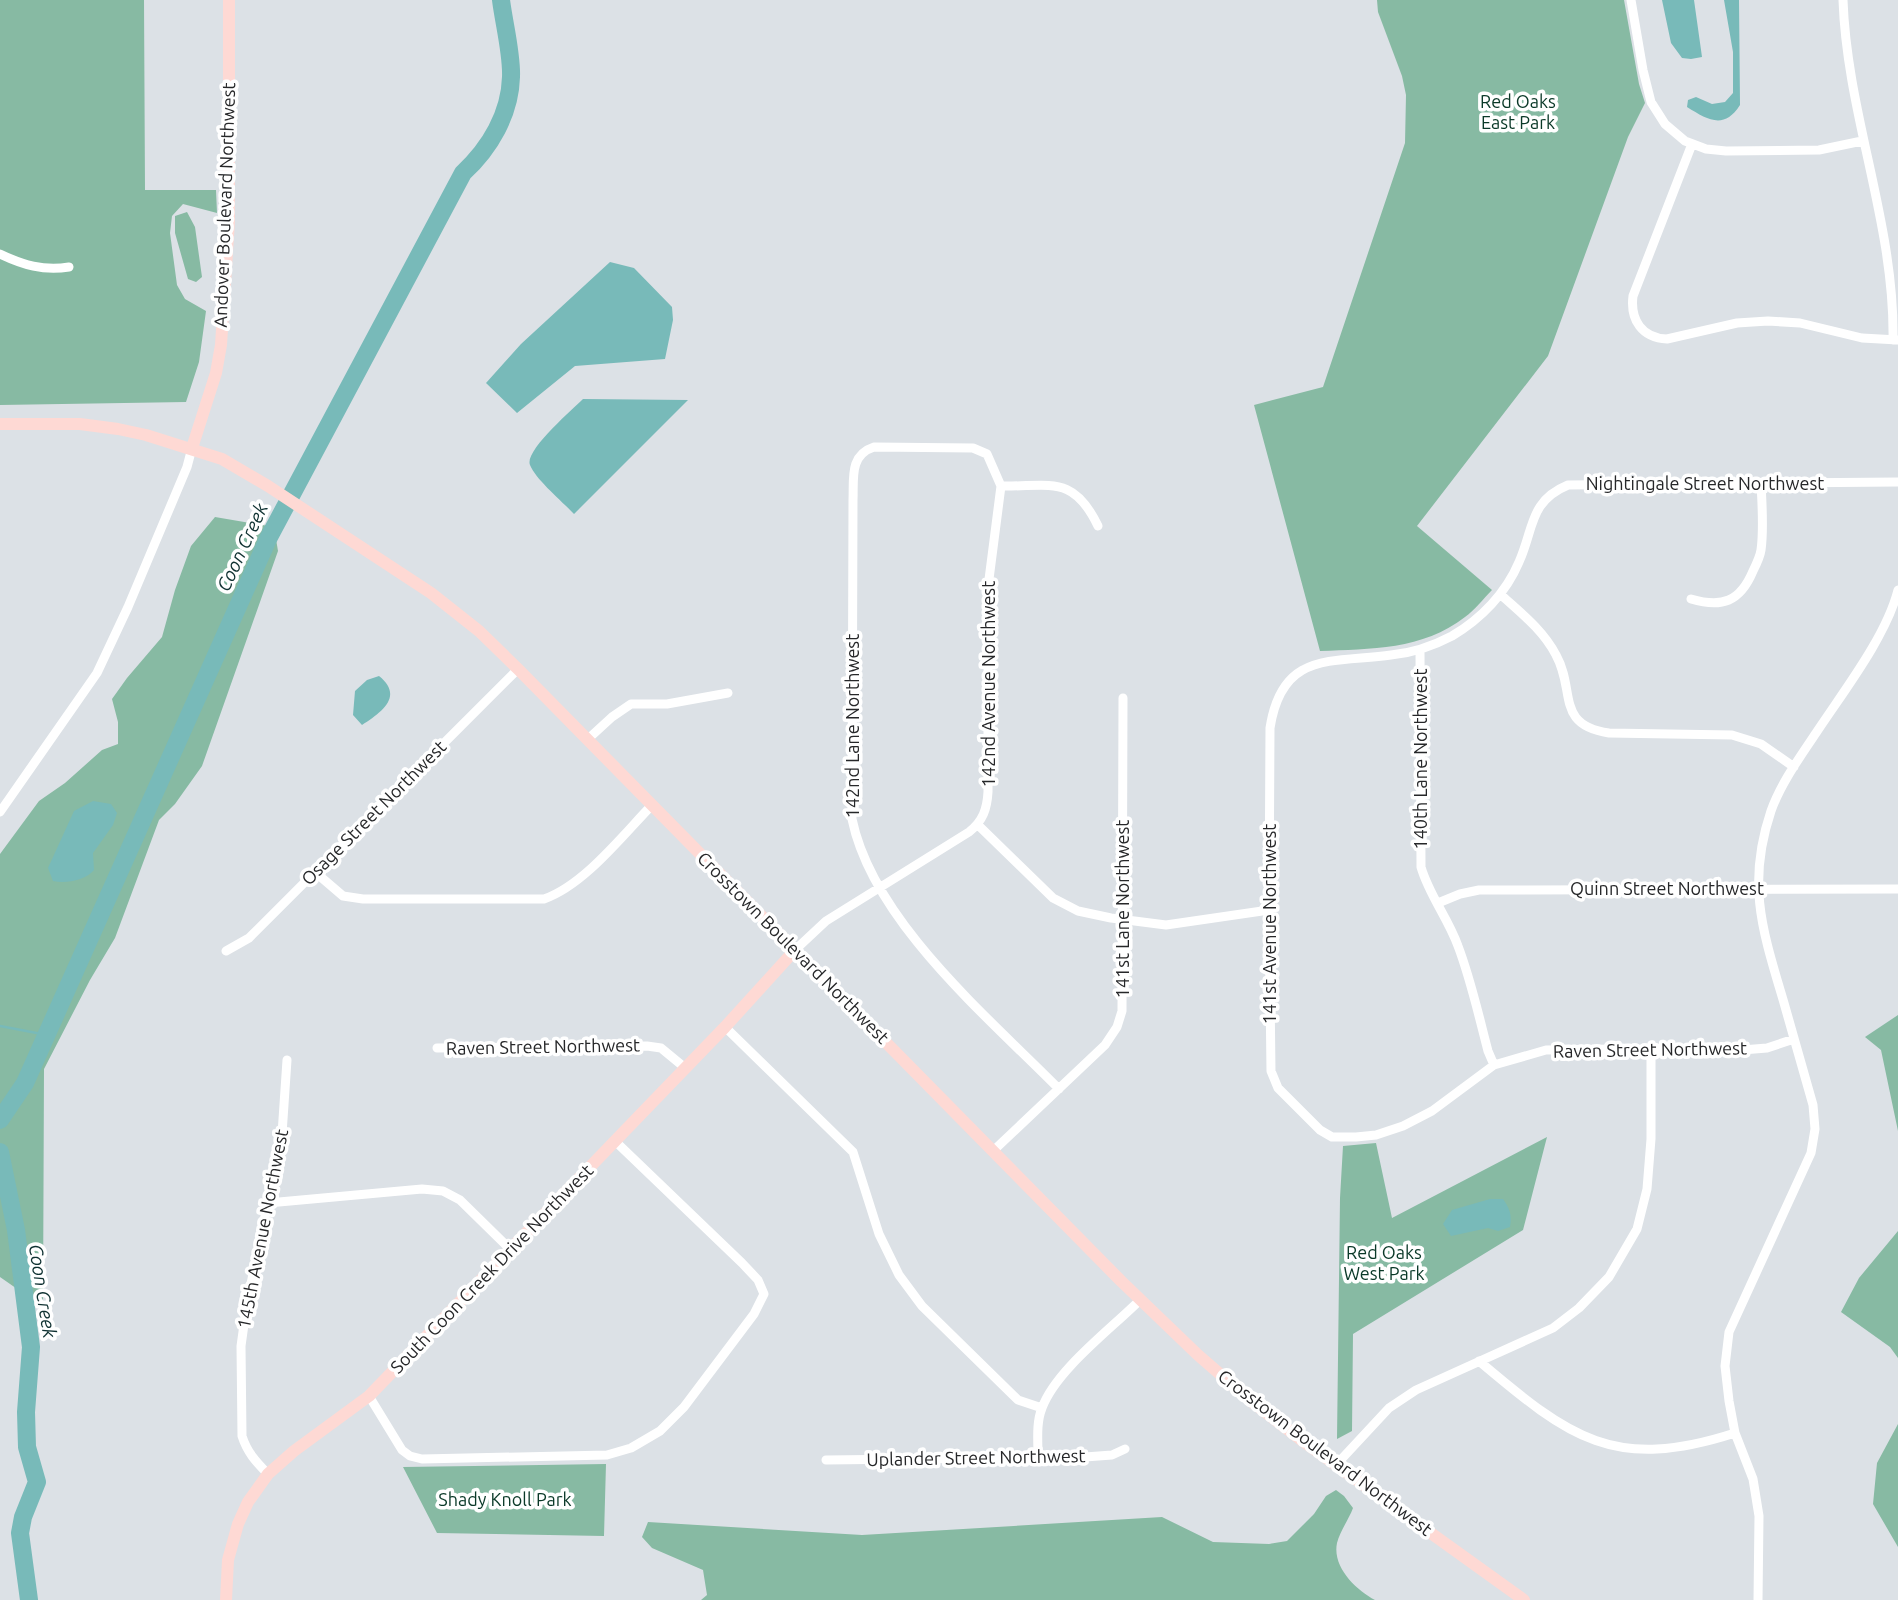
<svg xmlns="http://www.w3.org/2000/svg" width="1898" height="1600" font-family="Ubuntu,sans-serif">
<rect width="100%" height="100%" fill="#dce1e6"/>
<path fill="#87baa3" d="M0,0H144L145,190H216L217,213L183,204L172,216L170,233L177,285L185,299L206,311L199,362L186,402L0,405Z
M1377,0H1624L1639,84L1645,103L1628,137L1548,356L1417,526L1492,590C1483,599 1475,610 1465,617C1423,650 1370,649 1320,651L1254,405L1323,387L1405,143L1406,95L1402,76L1378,12Z
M187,212L195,227L201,270L202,277L196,282L188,279L175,233V216Z
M215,517L274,527L278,551L202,766L175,804L159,820L115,938L90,980L44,1069L43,1307L0,1277V854L39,801L65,783L102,750L118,744V722L112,699L127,678L162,637L175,590L191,546Z
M1898,1015V1131L1881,1050L1865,1037Z
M1547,1137L1523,1230L1353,1334L1352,1431L1337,1439L1340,1198L1343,1146L1376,1143L1392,1218Z
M1898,1231V1358L1890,1347L1841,1312L1859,1278Z
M1898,1424V1547L1873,1504L1877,1463Z
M606,1464L604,1536L437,1533L403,1467Z
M1336,1490L1344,1496L1353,1508C1349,1519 1340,1531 1337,1543C1332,1567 1356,1590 1375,1600H701L707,1595L703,1570L652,1548L642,1537L648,1522L862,1535L1162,1517L1213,1542L1269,1544L1287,1541L1314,1514L1326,1496Z"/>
<path fill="#78bab9" d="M1662,0H1694L1702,57L1691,59L1682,58L1671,43Z
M1724,0H1739L1740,105C1724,130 1708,120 1687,107L1688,100L1696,97L1712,104L1725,102L1733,93V52Z
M610,262L634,268L672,307L673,320L665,359L575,366L517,413L486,383L521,344Z
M583,399L688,400L574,514C563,502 536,480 530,465C524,451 572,410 583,399Z
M379,676C404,696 382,712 362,725L353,715L355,691L367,680Z
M93,801L111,804L117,813L113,825L93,853L94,870C86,880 66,884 53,881L48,868L74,811Z
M1490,1199H1503C1510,1209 1512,1215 1510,1227L1498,1231L1488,1228L1451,1236L1443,1224L1452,1210Z"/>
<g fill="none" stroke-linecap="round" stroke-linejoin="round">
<path stroke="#78bab9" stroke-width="2.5" d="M0,1026L47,1035
M0,1190L8,1191"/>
<path stroke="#78bab9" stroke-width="18" d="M0,1120L25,1083L268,539L463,173C490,148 510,114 511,77C512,54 504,24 501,0
M0,1152L16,1230L31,1347L26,1412L27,1447L37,1482L23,1517L20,1533L29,1600"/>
<path stroke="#fff" stroke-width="9" d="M1631,0L1643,70L1651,102L1665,124L1685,141L1706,149L1726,151L1819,150L1862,141
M1843,0C1847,115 1895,224 1893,340
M1692,144L1633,296C1630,320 1642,338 1667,339L1737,323L1768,321L1800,323L1862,338L1898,340
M0,254C23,265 43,271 69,267
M1001,486L987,454L973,448L874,447C849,455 854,479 853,500L852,819C873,921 987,1016 1059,1089
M1001,486C1051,487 1073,474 1098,526
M1500,594C1521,613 1543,630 1556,655C1576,691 1555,725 1609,733L1732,735L1761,744L1794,767
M1691,599C1722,608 1740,602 1753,571C1756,565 1760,557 1761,550C1764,529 1762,505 1761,483
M1420,650L1421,867C1429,895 1448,918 1458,946C1471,980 1479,1017 1488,1051L1494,1065
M588,739L612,717L631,704H667L728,693
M0,812L97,673L128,607L187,467L192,448
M978,825L1053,898L1078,911L1111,918L1166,925L1269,910
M315,872L343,896L363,899H544C584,885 622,836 652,805
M1438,903L1460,894L1479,890L1898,889
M795,950L826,921L969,832C983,821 987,809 988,792V587L1001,486
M226,951L249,938L518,669
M725,1027L853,1152L879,1234L899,1275L922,1306L1018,1400L1042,1408
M1794,1039L1767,1048L1730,1051L1616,1049L1546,1050L1494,1065L1432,1111L1403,1126L1376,1135L1356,1137H1332L1320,1130L1278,1088L1271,1071L1269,910L1270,728C1282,651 1331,663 1391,655C1413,653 1433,646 1452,636C1481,619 1506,593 1519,562C1534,529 1529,501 1568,485L1898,482
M437,1048L647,1046L661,1048L684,1067
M993,1151L1105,1045L1117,1027L1122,1011L1123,698
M268,1203L422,1189L443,1191L460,1200L511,1250
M1479,1361C1570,1438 1614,1472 1735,1433
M369,1396L402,1450L410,1456L422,1459L607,1455L631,1448L660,1431L684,1407L754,1314L764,1294L758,1280L742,1263L616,1142
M1038,1456C1038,1440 1036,1423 1042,1408C1056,1370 1111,1329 1140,1300
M826,1460L1085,1457L1112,1455L1125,1449
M1336,1465L1389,1408L1416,1390L1553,1328L1579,1308L1609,1277L1637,1229L1647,1189L1651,1139V1051
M268,1474C256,1462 247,1452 242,1436L241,1346L247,1303L282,1134L287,1060
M1758,1600L1759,1516L1753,1479L1735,1433L1729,1401L1725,1366L1729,1332L1811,1153L1815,1129L1813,1105C1803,1071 1794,1037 1784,1003C1763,932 1746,885 1771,811C1781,783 1800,757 1816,733C1843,692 1886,637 1898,590"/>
<path stroke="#fed9d4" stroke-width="12" d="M0,424H80L118,429L146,435L222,459L268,486L431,593L479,631L518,669L1121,1281L1198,1355L1251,1401L1304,1442L1524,1600
M192,448L216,373L221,345L229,221V0
M226,1600L228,1560L238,1524L248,1502L268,1474L294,1451L369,1396L725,1027L795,950"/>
</g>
<g text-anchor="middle" stroke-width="7" stroke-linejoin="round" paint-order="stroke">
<g font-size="18" fill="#0a3928" stroke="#fff">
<text x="1518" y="108">Red Oaks<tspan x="1518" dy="21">East Park</tspan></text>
<text x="1384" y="1259">Red Oaks<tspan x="1384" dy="21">West Park</tspan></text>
<text x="505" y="1506">Shady Knoll Park</text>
</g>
<g font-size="18" fill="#262729" stroke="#fff">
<text transform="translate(225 205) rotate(-88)" y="6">Andover Boulevard Northwest</text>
<text x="1705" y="490">Nightingale Street Northwest</text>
<text transform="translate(989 684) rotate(-90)" y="6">142nd Avenue Northwest</text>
<text transform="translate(853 726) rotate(-90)" y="6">142nd Lane Northwest</text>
<text transform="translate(1421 759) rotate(-90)" y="6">140th Lane Northwest</text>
<text transform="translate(374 813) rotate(-45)" y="6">Osage Street Northwest</text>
<text x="1667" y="895">Quinn Street Northwest</text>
<text transform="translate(1123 909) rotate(-90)" y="6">141st Lane Northwest</text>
<text transform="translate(1270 924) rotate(-90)" y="6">141st Avenue Northwest</text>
<text transform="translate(793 948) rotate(45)" y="6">Crosstown Boulevard Northwest</text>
<text transform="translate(543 1047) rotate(-1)" y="6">Raven Street Northwest</text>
<text transform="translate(1650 1050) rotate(-1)" y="6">Raven Street Northwest</text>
<text transform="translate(263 1229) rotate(-79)" y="6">145th Avenue Northwest</text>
<text transform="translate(492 1269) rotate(-46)" y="6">South Coon Creek Drive Northwest</text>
<text transform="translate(1325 1453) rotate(37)" y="6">Crosstown Boulevard Northwest</text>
<text transform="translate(976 1458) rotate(-1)" y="6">Uplander Street Northwest</text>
</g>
<g font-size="19" font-style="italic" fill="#0f3131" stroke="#fff">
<text transform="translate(242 547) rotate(-65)" y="7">Coon Creek</text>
<text transform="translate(43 1291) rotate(81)" y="7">Coon Creek</text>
</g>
</g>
</svg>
